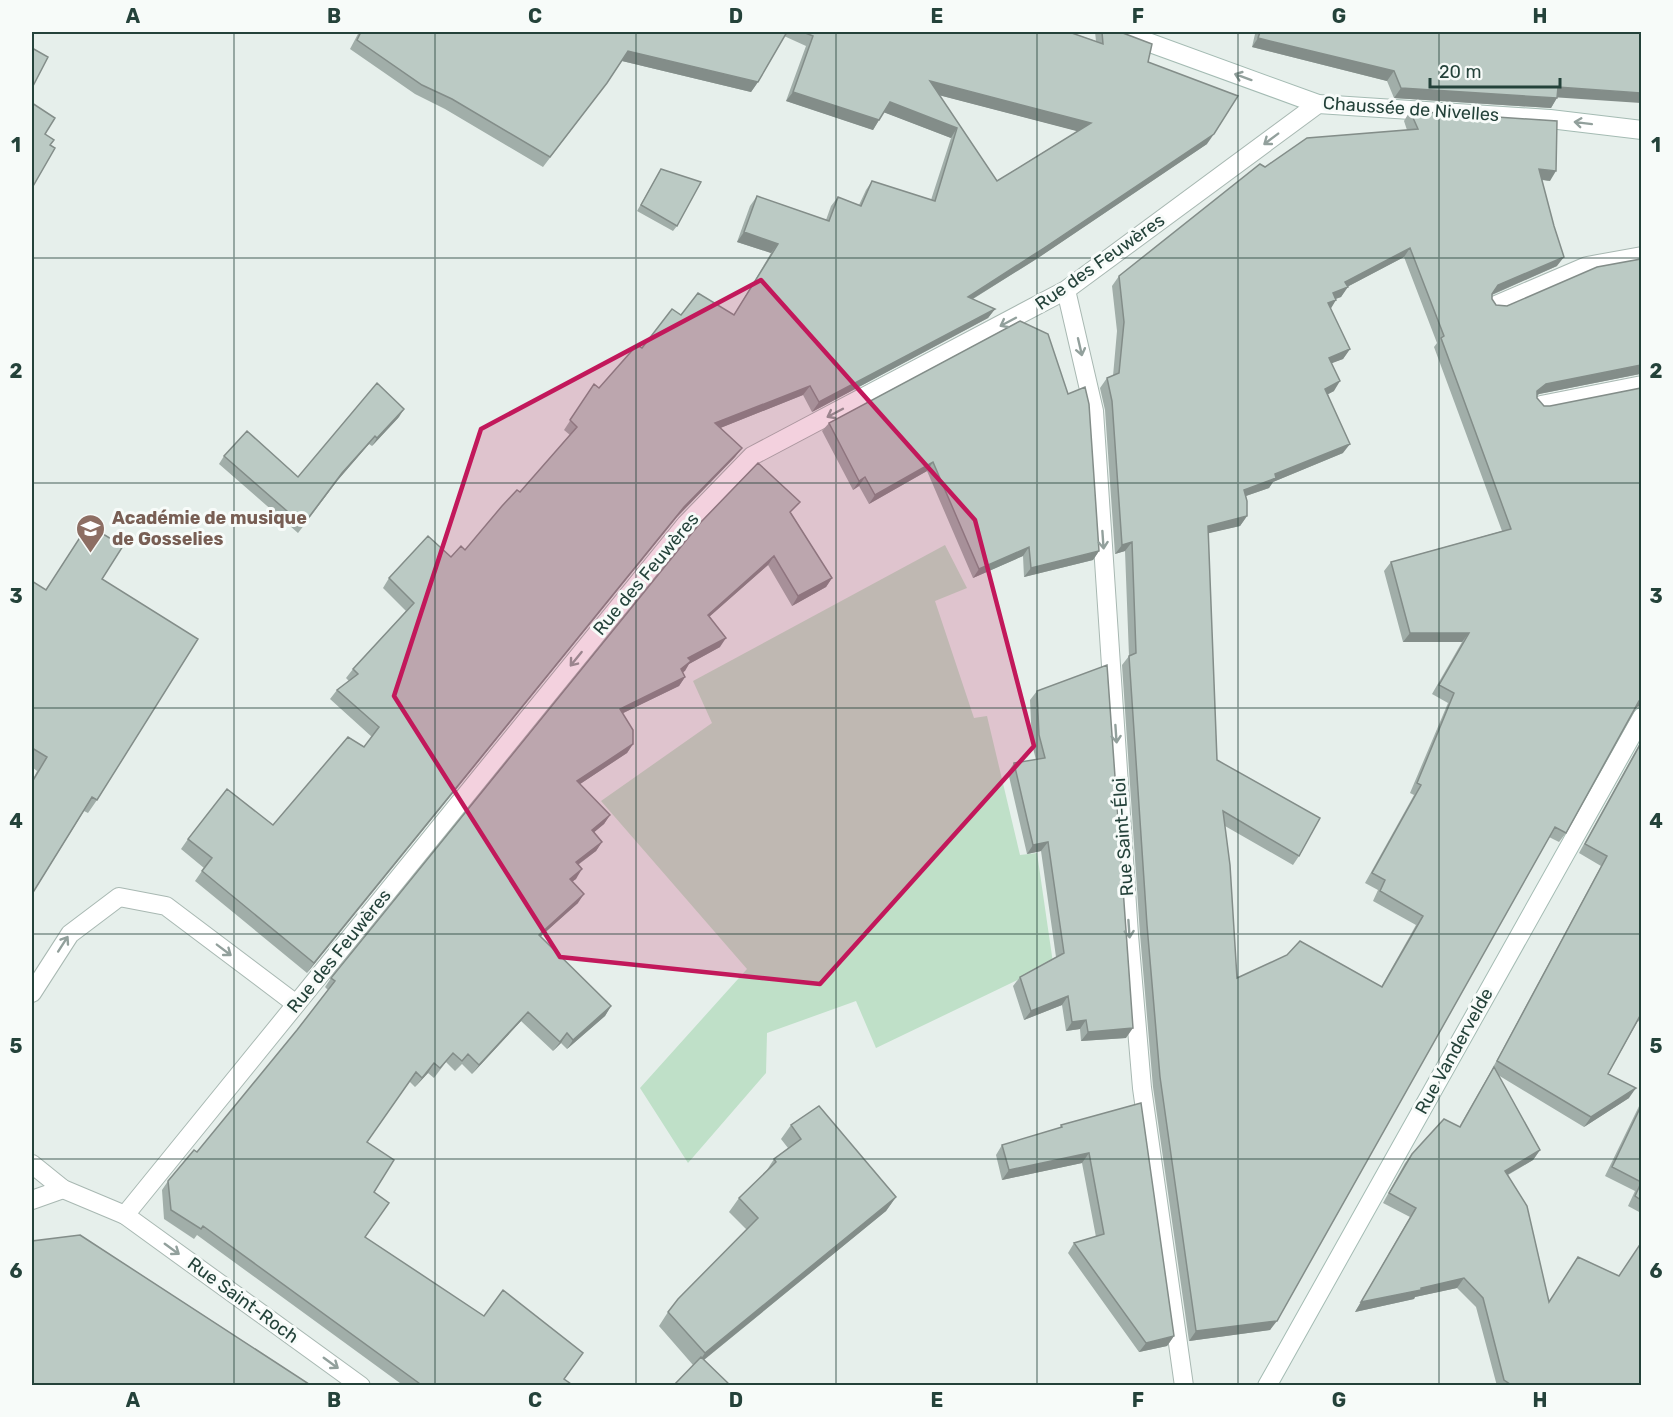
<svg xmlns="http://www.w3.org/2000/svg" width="1673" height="1417" font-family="Rubik,sans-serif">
<rect width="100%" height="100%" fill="#e6efeb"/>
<path fill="#bfe0c8" d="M945,545L967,588L935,601L974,718L987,716L1020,855L1037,853L1053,963L876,1048L856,1001L767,1033L766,1073L688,1163L640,1088L747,969L601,801L712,723L693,681Z"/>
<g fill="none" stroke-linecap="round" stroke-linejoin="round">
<defs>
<path id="service" d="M1541,405L1642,385
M32,993L70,934L119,897L166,906L296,1004"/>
<path id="minor" d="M1066,290L1094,411L1129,935L1142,1088L1184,1386
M1496,305L1587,266L1642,256
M32,1200L63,1189
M125,1215L686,524L752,456L1066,290L1318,104"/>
<path id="tertiary" d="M32,1164L63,1189L125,1215L361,1386"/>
<path id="secondary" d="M1120,32L1318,104L1550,119L1642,130
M1267,1386L1642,717"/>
</defs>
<use href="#service" stroke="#a8b8b2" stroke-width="20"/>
<use href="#minor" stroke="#a8b8b2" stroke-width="20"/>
<use href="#tertiary" stroke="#a8b8b2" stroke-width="20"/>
<use href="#secondary" stroke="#a4bbb3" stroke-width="20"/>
<use href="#service" stroke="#fff" stroke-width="18"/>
<use href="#minor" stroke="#fff" stroke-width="18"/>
<use href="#tertiary" stroke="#fff" stroke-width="18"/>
<use href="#secondary" stroke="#fff" stroke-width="18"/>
</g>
<path fill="#a1aea9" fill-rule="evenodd" d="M359,32H1069L1096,41L1095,32H1122L1148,62L1207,144L1038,258L973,299L995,309L988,318L812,412L803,395L720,428L742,448L735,457L677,517L307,973L195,881L204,868L181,849L188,839L273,825L364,747L372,737L330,699L337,690L349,681L346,678L353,669L406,611L383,588L389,578L451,557L465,550L520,492L570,435L564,430L594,384L599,388L642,348L681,315H734L771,253L737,242L750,206L757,196L826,220L831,206L838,197L859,205L866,190L872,181L931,200L951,138L884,112L873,130L786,101L806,46L784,36L758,82L751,92L622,61L600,92L543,167L445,109L415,94L350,49ZM939,95L1078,131L997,181Z
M1248,32H1641L1557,97L1551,108L1394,98L1387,81L1252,47L1255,34Z
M1410,111L1550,181L1542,180L1557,266L1492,295V299L1496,305L1507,306L1641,259V375L1640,374L1539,394L1537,395V398L1637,707L1566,833L1559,842L1549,837L1270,1330L1189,1341L1153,1087L1140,934L1122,665L1129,656L1125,551L1115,554L1105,410L1100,388L1107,378L1113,376L1117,331L1112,286L1119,276L1265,167L1407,130L1404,121ZM1404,257L1437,343L1434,347L1502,531L1391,562L1384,571L1403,642H1462L1432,694L1448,703L1410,793L1414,795L1365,883L1378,890L1373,901L1416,925L1381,987L1237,978L1225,826L1293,865L1299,856L1217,760L1208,533L1240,526L1247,516L1246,496L1269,488L1273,482L1343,453L1328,394L1334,391L1331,363L1343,359L1350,349L1330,309L1336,299L1341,297L1347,287Z
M661,169L677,226L673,231L637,211Z
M1020,321L1099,551L1093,560L1024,577L1023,556L973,578L927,471L869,504L859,486L853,490L822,431L829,423Z
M399,417L372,446L369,444L337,481L298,533L219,464L224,456L298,477Z
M793,511L791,513L832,578L826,587L792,606L768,565L709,617L720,647L689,664L683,672L685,677L679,686L623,713L633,744L627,753L580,784L610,815L604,824L594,832L602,842L596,851L578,865L576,879L572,881L578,903L540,937L611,1006L605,1016L567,1049L561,1043L553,1051L521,1021L472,1074L462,1064L455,1071L446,1062L434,1078L428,1073L415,1087L409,1081L367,1142L374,1192L365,1237L574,1386H404L197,1235L194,1239L164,1219L162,1190L168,1181L197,1152L297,1030L328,990L325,987L331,978Z
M88,525L102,579L97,800L88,813L84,811L32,894V781L37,771L32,767V581L46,590Z
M1037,691L1126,1038L1081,1041L1080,1029L1066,1031L1062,1005L1024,1020L1013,986L1020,977L1056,957L1041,851L1027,854L1008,772L1014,763L1036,760L1032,744L1030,700Z
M1641,741V1023L1638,1021L1608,1074L1629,1098L1584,1127L1498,1075L1540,1150L1533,1160L1508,1175L1549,1301L1641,1386H1497L1476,1307L1457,1288L1415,1297L1414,1299L1355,1312L1410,1217L1383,1203L1405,1163L1412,1154L1459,1127L1491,1071L1601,866L1579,853Z
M1641,1102V1213L1628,1206L1635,1191L1605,1176Z
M1141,1103L1174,1336L1167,1346L1139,1352L1068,1253L1074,1243L1096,1237L1082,1163L1002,1180L996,1155L1002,1145L1059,1128L1061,1125Z
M791,1125L896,1197L886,1211L704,1360L693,1365L659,1326L668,1312L747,1230L729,1212L739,1198L765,1173L774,1159L788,1148L781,1139Z"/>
<path fill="#838d89" d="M1258,38L1394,71L1387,81L1252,47Z
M628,51L758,82L751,92L622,61Z
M930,81L1091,123L1084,133L923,91Z
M1558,87L1641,93V103L1551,97Z
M1401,88L1557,98L1551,108L1394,98Z
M793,92L879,120L873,130L786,101Z
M890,102L957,128L951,138L883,112Z
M1214,134L1207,144L1038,258L961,306L968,297Z
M1539,169L1556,171L1550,181L1532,178Z
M744,232L778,244L771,253L737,242Z
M1410,248L1404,257L1345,288L1348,287L1341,297L1326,302L1333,293L1345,282Z
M1564,257L1557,266L1491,295L1498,285Z
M1336,300L1330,310L1328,303Z
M995,309L988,318L812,412L819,402Z
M1350,349L1343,359L1322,367L1329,358Z
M1641,365V375L1640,374L1539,394L1531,401L1537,391L1546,384Z
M1340,381L1334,391L1319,399L1325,389Z
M810,386L803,395L708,433L715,423Z
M404,409L399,417L372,446L377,438Z
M375,436L369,444L337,481L298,533L342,473Z
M1350,444L1343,453L1273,482L1269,488L1237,499L1244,490L1275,474Z
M742,448L735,457L677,517L307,973L314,963L684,507Z
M933,462L927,471L869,504L875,495Z
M865,477L859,486L853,490L859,481Z
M1247,516L1240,526L1201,535L1208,526Z
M1132,542L1125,551L1115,554L1122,545Z
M1029,547L1023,556L973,578L979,569Z
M1099,551L1093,560L1024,577L1031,568Z
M774,556L768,565L701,624L708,615Z
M832,578L826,587L792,606L798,596Z
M1410,633H1469L1462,642H1403Z
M726,638L720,647L689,664L685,671L674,678L688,658Z
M685,677L679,686L613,718L620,709Z
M1641,699V706L1637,707L1633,711Z
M633,744L627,753L571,790L577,781Z
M610,815L604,824L586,839L592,830Z
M602,842L596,851L569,871L576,862Z
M1048,842L1041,851L1027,854L1033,845Z
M582,869L576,879L564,888L570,879Z
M584,894L578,903L532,944L539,935Z
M1068,996L1062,1005L1024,1020L1031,1011Z
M611,1006L605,1016L567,1049L573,1040Z
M528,1012L521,1021L472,1074L479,1065Z
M1086,1020L1080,1029L1066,1031L1072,1022Z
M1133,1028L1126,1038L1081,1041L1088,1032Z
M567,1033L561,1043L553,1051Z
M434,1063L428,1073L415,1087L422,1078Z
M1636,1088L1629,1098L1584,1127L1591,1117Z
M1540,1150L1533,1160L1498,1180L1505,1171Z
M1089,1153L1082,1163L1002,1180L1009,1170Z
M896,1197L886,1211L695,1367L705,1353Z
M1464,1278L1457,1288L1415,1297L1414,1299L1355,1312L1361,1302Z
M1277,1321L1270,1330L1189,1341L1196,1331Z
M1174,1336L1167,1346L1139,1352L1146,1343Z"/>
<path fill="#bbcac4" stroke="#838d89" stroke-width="1.5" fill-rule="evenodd" d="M361,32H787L758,82L628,51L607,83L550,157L452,99L422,85L357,40Z
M803,32H1069L1103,44L1102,32H1122L1123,33L1152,44L1148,62L1238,96L1214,134L1044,248L968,297L995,309L819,402L810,386L715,423L742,448L684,507L314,963L202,871L212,858L188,839L227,789L273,825L348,737L364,747L379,727L337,690L358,674L353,669L414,603L389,578L428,536L451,557L461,546L465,550L502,506L517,490L520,492L577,427L570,420L594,384L599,388L637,345L642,348L672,309L681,315L698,293L734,315L778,244L744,232L757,196L829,221L838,197L861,206L872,181L935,201L957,128L890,102L879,120L793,92L813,36ZM930,81L1091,123L997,181Z
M1260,32H1641V93L1558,87L1557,98L1401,88L1394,71L1258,38Z
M32,48L48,57L32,88Z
M32,103L55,118L45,134L54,140L50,145L55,148L32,188Z
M1410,111L1557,121L1556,171L1539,169L1554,226L1564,257L1498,285L1492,294V299L1496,305L1507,306L1597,267L1641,259V365L1546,384L1537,391V398L1544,406H1550L1641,388V699L1639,701L1566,833L1555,827L1277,1321L1196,1331L1160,1077L1147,925L1129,656L1136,653L1132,542L1122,545L1112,401L1107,378L1119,373L1124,322L1119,276L1260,164L1265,167L1307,138L1418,129ZM1410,248L1444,336L1441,338L1511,529L1391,562L1410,633H1469L1439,685L1454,693L1417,783L1421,785L1372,873L1385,880L1380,891L1423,916L1382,987L1300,941L1287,955L1237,978L1230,865L1223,811L1299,856L1320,818L1217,760L1208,526L1247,516V501L1244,490L1276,478L1275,474L1350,444L1325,389L1340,381L1329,358L1350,349L1328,303L1336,300L1333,293L1348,287L1345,282Z
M661,169L701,182L677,226L641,205Z
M1020,321L1048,334L1068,394L1085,387L1089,404L1099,551L1031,568L1029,547L979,569L933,462L875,495L865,477L859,481L829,423Z
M377,383L404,409L377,438L375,436L342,473L303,525L224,456L247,431L298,477Z
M758,463L800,502L790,512L832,578L798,596L774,556L708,615L726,638L688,658L691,661L681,669L685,677L620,709L633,730V744L577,781L610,815L592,830L602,842L576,862L582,869L570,879L584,894L539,935L611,1006L573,1040L567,1033L560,1042L528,1012L479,1065L468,1054L462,1061L453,1053L440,1068L434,1063L422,1078L416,1072L367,1142L394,1160L374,1192L389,1203L365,1237L484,1316L503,1290L583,1353L564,1379L574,1386H423L203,1226L201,1229L171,1210L168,1181L194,1150L197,1152L297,1030L335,981L331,978L701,522Z
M88,525L123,546L102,579L198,639L97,800L92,797L32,894V782L47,757L32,748V581L46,590Z
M1107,665L1133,1028L1088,1032L1086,1020L1072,1022L1068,996L1031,1011L1020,977L1064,953L1048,842L1033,845L1014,763L1045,758L1039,735L1037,691Z
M1641,743V1014L1608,1074L1636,1088L1591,1117L1497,1061L1607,856L1585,844Z
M1494,1067L1540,1150L1505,1171L1527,1206L1549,1302L1578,1257L1619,1276L1641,1243V1386H1513L1504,1380L1483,1298L1464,1278L1421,1288V1290L1361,1302L1416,1208L1389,1193L1412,1154L1444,1119L1460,1127Z
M1141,1103L1174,1336L1146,1343L1074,1243L1104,1234L1089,1153L1009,1170L1002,1145L1062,1127L1061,1125Z
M819,1106L896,1197L705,1353L668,1312L678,1299L758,1218L739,1198L776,1162L774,1159L801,1139L791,1125Z
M1641,1106V1182L1612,1167Z
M1641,1183V1200L1635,1196Z
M80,1235L312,1386H32V1241Z
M701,1357L730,1385L673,1386Z"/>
<defs><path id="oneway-shaft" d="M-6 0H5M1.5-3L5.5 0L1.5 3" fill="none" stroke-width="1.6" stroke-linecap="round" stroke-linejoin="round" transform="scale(1.5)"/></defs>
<g stroke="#92a09c">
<use href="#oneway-shaft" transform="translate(1243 77) rotate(-160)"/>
<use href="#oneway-shaft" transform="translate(1583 123) rotate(-173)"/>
<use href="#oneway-shaft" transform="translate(1271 139) rotate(143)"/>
<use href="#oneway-shaft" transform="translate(1008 322) rotate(152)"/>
<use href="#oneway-shaft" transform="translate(1080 347) rotate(77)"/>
<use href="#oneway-shaft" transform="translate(835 413) rotate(152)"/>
<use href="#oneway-shaft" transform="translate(1103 540) rotate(86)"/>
<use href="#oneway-shaft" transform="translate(576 659) rotate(129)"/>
<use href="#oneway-shaft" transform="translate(1116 734) rotate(86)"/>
<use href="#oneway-shaft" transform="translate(1129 929) rotate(86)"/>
<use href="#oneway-shaft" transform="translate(63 944) rotate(-57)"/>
<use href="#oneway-shaft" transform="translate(224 950) rotate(37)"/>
<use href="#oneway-shaft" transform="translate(172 1249) rotate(36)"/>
<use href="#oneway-shaft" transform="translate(331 1363) rotate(36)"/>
</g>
<path fill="#c2185b" fill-opacity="0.2" stroke="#c2185b" stroke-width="4.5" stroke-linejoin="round" d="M761,280L975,520L1034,746L820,984L560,957L394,696L481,429Z"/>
<path fill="none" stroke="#24423a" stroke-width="1.5" stroke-opacity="0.55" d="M234,32V1386M435,32V1386M636,32V1386M836,32V1386M1037,32V1386M1238,32V1386M1439,32V1386M32,258H1642M32,483H1642M32,708H1642M32,934H1642M32,1159H1642"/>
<defs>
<symbol id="school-pin" viewBox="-11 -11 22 30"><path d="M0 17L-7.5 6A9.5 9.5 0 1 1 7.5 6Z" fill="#8d6e63" stroke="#f7fbf9"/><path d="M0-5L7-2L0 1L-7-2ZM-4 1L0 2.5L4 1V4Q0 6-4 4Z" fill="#fff"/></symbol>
</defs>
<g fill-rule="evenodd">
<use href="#school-pin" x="74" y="512" width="33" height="45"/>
</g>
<g text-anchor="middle" stroke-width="6" stroke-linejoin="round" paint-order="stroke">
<g font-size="18" fill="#24423a" stroke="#f7fbf9">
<text transform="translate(1411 109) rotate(4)" y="6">Chaussée de Nivelles</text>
<text transform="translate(1100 262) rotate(-35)" y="6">Rue des Feuwères</text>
<text transform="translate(646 574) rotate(-50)" y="6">Rue des Feuwères</text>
<text transform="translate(1123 837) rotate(-94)" y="6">Rue Saint-Éloi</text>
<text transform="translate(339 951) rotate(-51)" y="6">Rue des Feuwères</text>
<text transform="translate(1454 1051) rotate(-61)" y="6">Rue Vandervelde</text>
<text transform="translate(243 1300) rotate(36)" y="6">Rue Saint-Roch</text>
</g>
<g font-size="18" font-weight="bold" fill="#785e54" stroke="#f7fbf9" text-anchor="start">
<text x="112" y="524">Académie de musique<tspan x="112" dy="21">de Gosselies</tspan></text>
</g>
</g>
<rect width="1673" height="1417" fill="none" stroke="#f7fbf9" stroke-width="66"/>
<path d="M1430 78v9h130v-9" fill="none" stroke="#24423a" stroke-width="3"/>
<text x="1439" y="78" font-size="18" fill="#24423a" stroke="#f7fbf9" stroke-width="4.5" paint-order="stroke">20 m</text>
<rect x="33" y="33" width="1607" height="1351" fill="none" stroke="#24423a" stroke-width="2"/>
<g font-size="20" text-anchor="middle" font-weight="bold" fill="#24423a">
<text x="133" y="23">A</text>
<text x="334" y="23">B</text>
<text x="535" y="23">C</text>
<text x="736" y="23">D</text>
<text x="937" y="23">E</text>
<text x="1138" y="23">F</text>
<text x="1339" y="23">G</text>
<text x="1540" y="23">H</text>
<text x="16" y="152">1</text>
<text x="1656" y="152">1</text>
<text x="16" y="378">2</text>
<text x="1656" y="378">2</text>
<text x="16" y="603">3</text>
<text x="1656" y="603">3</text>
<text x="16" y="828">4</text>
<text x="1656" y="828">4</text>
<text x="16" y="1053">5</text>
<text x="1656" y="1053">5</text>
<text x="16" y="1278">6</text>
<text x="1656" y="1278">6</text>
<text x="133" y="1407">A</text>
<text x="334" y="1407">B</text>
<text x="535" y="1407">C</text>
<text x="736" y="1407">D</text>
<text x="937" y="1407">E</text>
<text x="1138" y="1407">F</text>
<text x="1339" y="1407">G</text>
<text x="1540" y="1407">H</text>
</g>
</svg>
